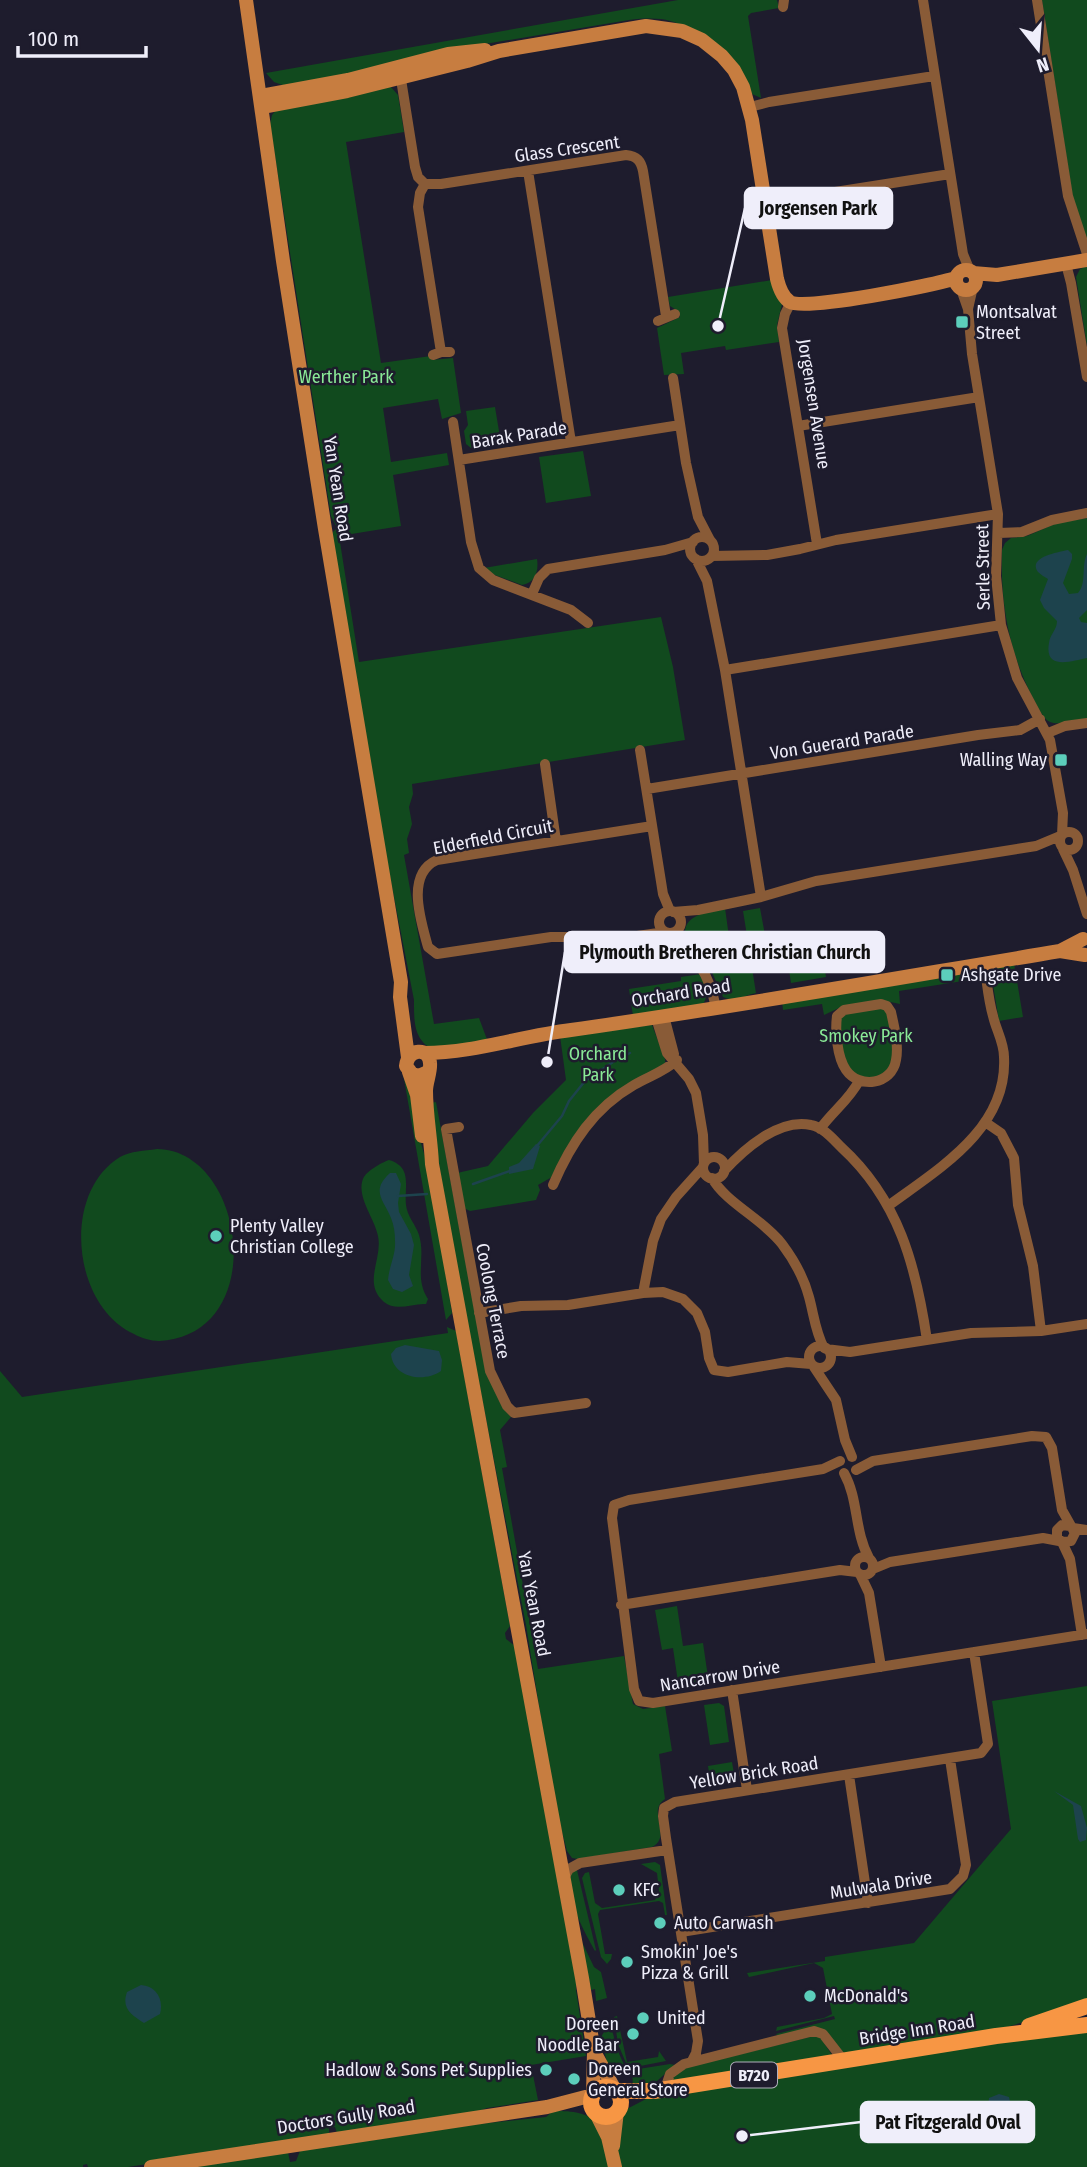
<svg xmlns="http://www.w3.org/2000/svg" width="1087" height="2167" font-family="'Fira Sans Condensed',sans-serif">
<rect width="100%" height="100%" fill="#1e1c2d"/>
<path fill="#114a1e" d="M678,0H777L779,8L751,13L748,16L761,98L752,94C743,81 730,70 719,58C688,26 677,14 629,20L461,48L288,87L274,82L266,73Z
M1042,0H1087V244L1073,199Z
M390,86L398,95L404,132L346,142L381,363L431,356L432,360L453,358L461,413L442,419L438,399L383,408L391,462L447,453L449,465L393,475L401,526L339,536L359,662L661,617L673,667L685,740L412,784L413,794L409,807L412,824L407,839L409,853L404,855L434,1024L479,1018L488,1042L432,1049C413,1039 414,1019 414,1000L387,861L332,537L333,532L337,528L331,516L270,124L272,115L277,109Z
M1087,266V346L1076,277L1080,269Z
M772,280L782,304L777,325L779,342L726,350L725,346L681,353L684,374L664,375L657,328L680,317L678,311L670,306L668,297Z
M495,407L501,443L471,448L466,444L464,431L468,425L466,411Z
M583,451L591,496L546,503L539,457Z
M1087,518V718C1077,720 1059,726 1050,722C1043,719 1038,707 1034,700C1009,653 1000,603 1002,550L1005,543L1011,538L1027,536L1057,523Z
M537,559C539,571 535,583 522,585L492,574L484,568Z
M725,908L731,951L749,948L743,911L760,908L767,946L749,949L756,993C745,995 736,1003 723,997L711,970L685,934C684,914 709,912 725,908Z
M819,934L826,977L791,983L785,943L802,941Z
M1014,963L1023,1017L999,1021L991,973L997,967Z
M976,971L982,978L899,991L900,1004L881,1000L841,1007L824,1015L822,1004L783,1010L782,1001Z
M701,974C705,984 710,994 703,1004L633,1016L629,989L681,981V977Z
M878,1008C889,1010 889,1019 890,1029C892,1039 896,1053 893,1062C886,1078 864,1083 852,1071C841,1061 839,1032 840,1018L849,1012Z
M652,1025L665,1059V1063L618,1092L552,1177L538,1185L540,1190L536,1200L470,1211L464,1208L457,1173L488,1166L533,1113L566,1080L560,1036Z
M403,1073L406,1075L418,1133L428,1167L452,1313L446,1320Z
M436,1102L485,1367L504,1409L511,1417L500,1430L507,1467L502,1468L538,1669L624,1656L633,1704L643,1709L665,1706L672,1751L659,1754L665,1799C646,1811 673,1837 652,1847L578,1859L572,1858L567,1851L555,1805L526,1625L448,1223L430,1103Z
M157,1149C246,1150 271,1335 159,1341C151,1341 141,1338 134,1334C72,1306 61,1193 120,1157C131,1151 144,1151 157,1149Z
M389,1160C413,1167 404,1187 406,1205C407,1216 416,1225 419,1235C426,1258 414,1278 428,1299L426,1304C413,1303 396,1312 384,1302C362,1283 383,1259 378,1236C375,1219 356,1197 363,1179C366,1171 381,1163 389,1160Z
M447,1327L456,1331L510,1626L505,1633L506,1639L515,1646L576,1975V1990L586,2056L531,2065L538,2100L487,2108L470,2114L337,2133L335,2127L329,2128V2134L326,2136L128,2167H88L87,2164L83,2165V2167H0V1371L22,1397L448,1333Z
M677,1606L683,1646L703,1643L709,1684L679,1689L673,1648L662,1650L655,1610Z
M1087,1686V2002L1001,2029L846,2053L840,2051L820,2028L779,2037L776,2034L835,2019L834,2016L776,2031L777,2027L824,2018L832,2014L823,1968L814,1963L749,1977L747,1973L825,1961V1957L914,1943L1011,1829L992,1701Z
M719,1703L724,1706L729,1742L710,1745L704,1705Z
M732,1762L735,1779L732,1783L711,1786L708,1766Z
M655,1862L660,1865L667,1915H665L663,1903L659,1901L600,1910L598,1914L605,1954H612L611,1959L607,1964L601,1957L582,1878L585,1873L589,1872L595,1903L602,1908L655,1900L659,1891L657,1873L641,1864Z
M577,1870L596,1950L595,1951C582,1927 566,1900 571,1872Z
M581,1940L594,1967L601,1972L607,1998L596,2001L595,1989L591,1990Z
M617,2016L627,2062L658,2057L659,2051L666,2061L635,2067L626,2063L618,2044L614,2017Z
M610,2022L617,2049L625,2067L624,2070L610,2075L601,2037Z
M1087,2029V2167H618L617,2151L623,2111L646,2099Z
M814,2036L820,2037L832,2055L673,2081L672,2077L684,2068Z
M670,2064L675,2065L657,2081L633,2087L632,2070Z
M553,2111C568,2111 586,2111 597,2123L610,2167H176L288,2152L290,2162L296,2161L300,2151L479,2124L546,2117Z"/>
<path fill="#1d434d" d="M1068,550L1072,554V559L1063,583L1069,594L1078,593C1087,583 1081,566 1087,554V610L1079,618L1081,622L1087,623V658C1072,661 1044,671 1049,643C1050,634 1057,630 1057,621L1044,608L1040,600L1048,579C1045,577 1041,575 1038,572C1027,557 1059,552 1068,550Z
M536,1144L540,1146L533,1169L509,1174V1167L519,1163Z
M390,1173H396L401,1184L398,1203L399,1212L411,1234L414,1245L409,1275L413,1286L402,1292L393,1289L388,1280C389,1266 396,1255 395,1241C395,1233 394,1225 391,1218C384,1200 370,1191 390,1173Z
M405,1345L439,1351L442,1360L441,1371C424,1383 393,1378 391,1354L396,1348Z
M1054,1791L1081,1806L1087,1828L1086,1840L1080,1842L1078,1839L1073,1805Z
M141,1985C156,1986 164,1999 160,2014L144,2023C132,2015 121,2009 127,1992Z
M999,2094L1009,2097L1011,2106L1005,2109H988L989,2098Z"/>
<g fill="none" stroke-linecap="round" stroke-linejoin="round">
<path stroke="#1d434d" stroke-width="2.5" d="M536,1147L562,1116L569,1101L585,1081L616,1060L630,1053
M473,1184L510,1171
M398,1196L427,1194"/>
<path stroke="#895b37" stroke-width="10" d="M923,0L963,254L970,271
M1037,0L1068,196L1087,254
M783,7L784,0
M400,73L415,167L418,177L425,184
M750,107L769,102L934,76
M528,171L571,442
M425,184H441L626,155C637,156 641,161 643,171L666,316
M425,184L420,193L418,207L441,352
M765,205L784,200L950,174
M1066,264L1071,283L1087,377
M961,289L968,309L972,354L998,514L996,576L1001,625L1017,678L1050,740L1063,813L1062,835
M791,302L785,314L782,328L817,544
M968,309L973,287
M658,321L675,314
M433,355L441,352H450
M673,378L686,463L698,517L710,540
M453,422L471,542L479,568L493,580L571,610L588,623
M798,426L979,397
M459,460L680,425
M999,533L1022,532L1052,520L1087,513
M690 549a12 12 0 1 1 24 0a12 12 0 1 1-24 0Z
M712,556L767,555L800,549L836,540L998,514
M696,559L707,581L725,670L761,897
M532,594L539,578L548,569L665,550L693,542
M725,670L1001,625
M1048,733L1065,726L1087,723
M640,750L663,894L670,911
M545,764L556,841
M647,789L978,735L1020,730L1040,719
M652,826L437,860C405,874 421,921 428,947L437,954L551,937H569L596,942L665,932
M1060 841a9 9 0 1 1 18 0a9 9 0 1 1-18 0Z
M1063,849L1073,870L1087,914
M659 922a11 11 0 1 1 22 0a11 11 0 1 1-22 0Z
M673,912L698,910L761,897L816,881L1036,846L1060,836
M668,933C696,956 709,972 716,1008
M881,1004L887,1006L891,1012C894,1026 899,1045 896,1060C892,1085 859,1089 846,1070C837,1057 835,1031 837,1016L844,1010Z
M664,1016L674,1054
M656,1018L667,1053L689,1079L696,1093L703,1135L704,1164
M985,1122L1001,1133L1014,1158L1018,1205L1033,1266L1041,1331
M459,1127L446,1129L490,1371L507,1406L514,1413L586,1403
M820,1129C833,1111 849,1100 859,1081
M703 1168a11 11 0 1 1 22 0a11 11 0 1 1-22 0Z
M724,1171C744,1149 779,1118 811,1125C823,1127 833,1139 841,1147C899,1200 916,1266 927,1340
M712,1178C726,1203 763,1219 782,1244C794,1260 804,1278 809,1297C814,1315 815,1331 824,1348
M553,1185C571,1143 594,1108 634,1085C649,1076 664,1072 677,1060
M888,1206C938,1169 1008,1129 1004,1057C1004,1042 996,1030 993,1016C988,999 987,981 984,963
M643,1293L653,1241L661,1219L676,1197L703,1167
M479,1313L521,1306L568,1305L643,1293L663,1292L683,1299L697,1313L705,1332L709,1358L714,1370L728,1372L787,1362L811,1364
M809 1357a11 11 0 1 1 22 0a11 11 0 1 1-22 0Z
M826,1349L850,1352L971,1333L1041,1331L1087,1324
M814,1367L836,1400L845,1440L852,1457
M840,1461L823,1469L629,1500L614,1505L612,1518L634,1689L639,1701L653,1703L1087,1634
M856,1470L873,1461L1032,1436L1046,1437L1052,1448L1062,1510L1075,1533L1071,1541L1062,1542L1057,1538V1530L1062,1525L1070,1526
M844,1473C859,1500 854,1531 869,1558
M1073,1528L1087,1530
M1062,1542L1070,1559L1082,1635
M855 1566a9 9 0 1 1 18 0a9 9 0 1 1-18 0Z
M873,1569L890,1562L1043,1538L1059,1541
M860,1574L869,1593L881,1667
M621,1605L840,1570L857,1572
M732,1690L747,1790
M849,1775L868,1903
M564,1878L569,1869L580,1863L667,1850
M681,1932L950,1889L963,1876L966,1865L950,1759
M692,2061L696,2053L698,2041L666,1838L663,1816L664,1808L675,1802L981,1753L988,1744L974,1652
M665,2089L670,2074L684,2064L814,2031L823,2034L844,2061"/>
<path stroke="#c77d40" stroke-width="14" d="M246,0L283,261L325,529L401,982L400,997L408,1057
M261,96L348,80L448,54L485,50
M262,107L347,91L467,61L499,51L646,26L682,31L702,40L722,56L734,70L743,87L752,120L777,279C779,287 782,297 790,302C806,311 934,285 956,278
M956 280a10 10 0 1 1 20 0a10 10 0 1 1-20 0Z
M973,273L997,275L1087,260
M1060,951L1085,955
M424,1053C474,1053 521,1036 571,1030C734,1007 897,978 1060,951L1083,939
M409,1072L417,1095L422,1136
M428,1072L419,1076L412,1074L406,1066C408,1048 429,1047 430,1063C431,1072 426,1082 426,1091C426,1115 431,1140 432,1164L582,1978L594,2052L593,2094
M597,2057L615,2090
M596,2113L608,2137L615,2167
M613,2146L617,2111
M151,2167L547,2107L593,2095"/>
<path stroke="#f79644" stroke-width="16" d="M1029,2026L1087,2006
M591 2102a15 15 0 1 1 30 0a15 15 0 1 1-30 0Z
M615,2091H654L996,2036L1087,2025"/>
</g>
<g fill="#5ccebb" stroke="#1e1c2d" stroke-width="2.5">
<rect x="955" y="315" width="14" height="14" rx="3.5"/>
<rect x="1054" y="753" width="14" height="14" rx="3.5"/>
<rect x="940" y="968" width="14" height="14" rx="3.5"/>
<circle cx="216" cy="1236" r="7"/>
<circle cx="619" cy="1890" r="7"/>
<circle cx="660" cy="1923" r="7"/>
<circle cx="627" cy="1962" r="7"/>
<circle cx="810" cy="1996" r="7"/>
<circle cx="643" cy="2018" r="7"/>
<circle cx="633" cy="2034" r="7"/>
<circle cx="546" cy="2070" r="7"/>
<circle cx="574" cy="2079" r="7"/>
</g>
<g text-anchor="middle" stroke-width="5" stroke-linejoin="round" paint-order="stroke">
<rect fill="#1e1c2d" stroke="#b0afbc" stroke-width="2" x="731" y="2062.5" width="46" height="25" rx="5"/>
<g font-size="16" font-weight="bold" fill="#efeefa">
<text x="754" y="2081">B720</text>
</g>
<g font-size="18" fill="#efeefa" stroke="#1e1c2d">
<text transform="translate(567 149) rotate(-8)" y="6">Glass Crescent</text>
<text transform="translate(814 404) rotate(81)" y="6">Jorgensen Avenue</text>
<text transform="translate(519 435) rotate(-9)" y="6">Barak Parade</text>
<text transform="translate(338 489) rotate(81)" y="6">Yan Yean Road</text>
<text transform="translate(983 567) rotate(-91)" y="6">Serle Street</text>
<text transform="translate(842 742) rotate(-9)" y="6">Von Guerard Parade</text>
<text transform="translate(493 837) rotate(-11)" y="6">Elderfield Circuit</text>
<text transform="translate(681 993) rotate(-9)" y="6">Orchard Road</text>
<text transform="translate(493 1301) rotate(79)" y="6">Coolong Terrace</text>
<text transform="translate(534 1604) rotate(79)" y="6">Yan Yean Road</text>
<text transform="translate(720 1676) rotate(-9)" y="6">Nancarrow Drive</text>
<text transform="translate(754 1773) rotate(-9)" y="6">Yellow Brick Road</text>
<text transform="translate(881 1885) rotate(-9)" y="6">Mulwala Drive</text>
<text transform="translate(917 2030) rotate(-9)" y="6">Bridge Inn Road</text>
<text transform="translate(346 2117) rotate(-9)" y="6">Doctors Gully Road</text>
</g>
<g font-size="18" fill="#efeefa" stroke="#1e1c2d" text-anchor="start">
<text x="976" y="318">Montsalvat<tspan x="976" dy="21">Street</tspan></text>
<text x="1047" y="766" text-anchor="end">Walling Way</text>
<text x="961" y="981">Ashgate Drive</text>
<text x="230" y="1232">Plenty Valley<tspan x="230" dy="21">Christian College</tspan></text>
<text x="633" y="1896">KFC</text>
<text x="674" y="1929">Auto Carwash</text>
<text x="641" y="1958">Smokin' Joe's<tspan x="641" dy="21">Pizza &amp; Grill</tspan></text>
<text x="824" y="2002">McDonald's</text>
<text x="657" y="2024">United</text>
<text x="619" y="2030" text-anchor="end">Doreen<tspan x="619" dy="21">Noodle Bar</tspan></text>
<text x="588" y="2075">Doreen<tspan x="588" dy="21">General Store</tspan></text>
<text x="532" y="2076" text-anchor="end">Hadlow &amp; Sons Pet Supplies</text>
</g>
<g font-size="18" fill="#8aea97" stroke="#1e1c2d">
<text x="346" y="383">Werther Park</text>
<text x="866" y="1042">Smokey Park</text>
<text x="598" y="1060">Orchard<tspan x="598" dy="21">Park</tspan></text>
</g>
</g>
<path fill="none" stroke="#efeefa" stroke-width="2.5" d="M718 326L745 208M547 1062L565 952M742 2136L861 2122"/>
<g fill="#efeefa" stroke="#1e1c2d" stroke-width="2.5">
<circle cx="718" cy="326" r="7"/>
<circle cx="547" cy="1062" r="7"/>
<circle cx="742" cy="2136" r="7"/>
</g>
<g fill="#efeefa" stroke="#efeefa" stroke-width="2.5">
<rect x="745" y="188" width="147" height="40" rx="7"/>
<rect x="565" y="932" width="319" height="40" rx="7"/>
<rect x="861" y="2102" width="173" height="40" rx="7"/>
</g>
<g font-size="19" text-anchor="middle" font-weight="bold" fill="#111">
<text x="818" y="215">Jorgensen Park</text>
<text x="725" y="959">Plymouth Bretheren Christian Church</text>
<text x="948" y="2129">Pat Fitzgerald Oval</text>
</g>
<g transform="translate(1038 49) rotate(163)" stroke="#1e1c2d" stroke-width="5" paint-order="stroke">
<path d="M0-5L12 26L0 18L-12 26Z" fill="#efeefa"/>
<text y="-10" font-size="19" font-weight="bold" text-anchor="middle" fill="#efeefa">N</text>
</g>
<path d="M18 46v10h128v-10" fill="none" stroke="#efeefa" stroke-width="3.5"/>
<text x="28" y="46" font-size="21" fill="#efeefa" stroke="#1e1c2d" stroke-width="5" paint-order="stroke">100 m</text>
</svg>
